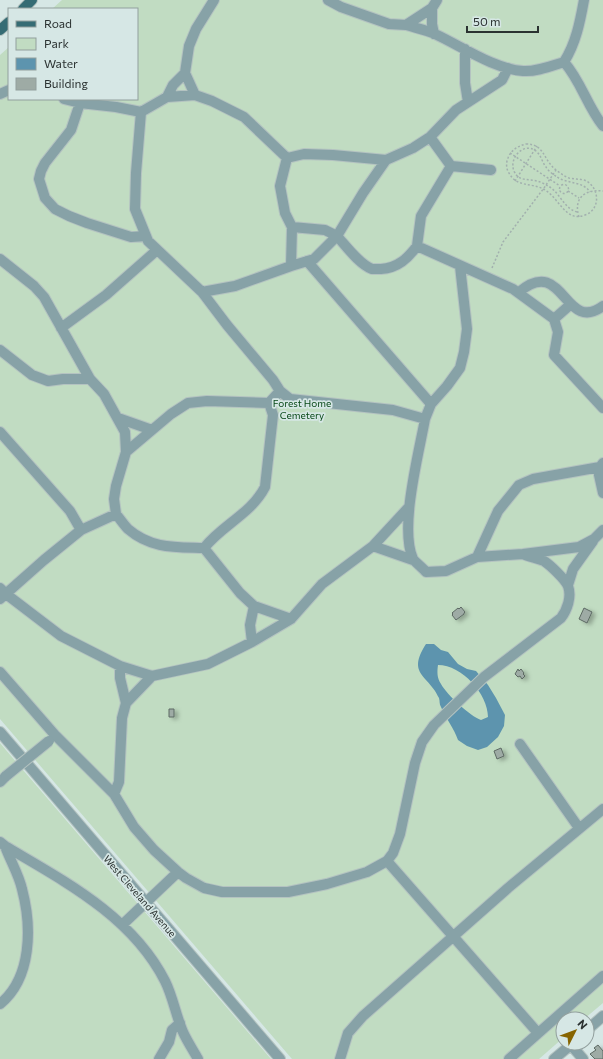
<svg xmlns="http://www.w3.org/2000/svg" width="603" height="1059" font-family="Commissioner,sans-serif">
<defs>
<filter id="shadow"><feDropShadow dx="3.5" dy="2" stdDeviation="2" flood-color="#0004"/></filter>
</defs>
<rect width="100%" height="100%" fill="#d6e7e5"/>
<path fill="#c1dcc2" d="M62,0H603V1003L584,1019H563V1038L539,1059H292L0,719V55L9,47V99H137V9H52Z
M0,743L23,770L271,1059H0Z"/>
<path fill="#5d94ae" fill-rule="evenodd" d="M426,644H434L441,650L448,652L458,664L467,669L476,671L488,685L496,698L505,715L504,726L498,737L487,747L478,750L467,746L458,740C454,728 446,719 441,707C439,704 440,701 439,698C429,675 406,675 426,644ZM438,665C462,665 488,694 488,717L481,720C470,716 447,695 441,684C437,678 437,672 438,665Z"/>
<path fill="#9eaba5" stroke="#5d6a64" filter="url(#shadow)" d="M461,607L465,612L464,613V614L456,620L452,615L453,614L452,613L458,608L459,609Z
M584,608L592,612L587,623L579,619Z
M518,669L519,671L521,669L524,673L523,674L525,676L522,679L520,676L518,677L515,674Z
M169,709H174V717H169Z
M501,748L504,756L497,759L494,751Z
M598,1045L603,1051V1059H595L590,1054L596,1050L594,1048Z"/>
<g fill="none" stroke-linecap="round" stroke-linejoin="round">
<defs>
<path id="minor" d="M214,0L196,29L189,46L185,73L195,95L212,101L244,117L287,158L304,154L333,155L386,160L413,148L430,137
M328,0L341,7L389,24L406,25
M437,0L432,8L406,25C416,28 426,30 435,34C461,46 494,69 523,71C536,72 551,66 564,62C576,43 580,22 584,0
M432,8V24L434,34
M465,49V83L468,102
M564,62C581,81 587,106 603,126
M508,68L502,80L456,110L430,137L451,166L421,216L417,246L513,289L554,319L558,332L554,355L603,408
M0,94L9,90
M195,95L167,97L141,112L136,173L135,209L148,241L202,292L235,286L291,266L292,227
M167,97L173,85L185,73
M64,99L80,103
M141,112L116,107L80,103L71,130L45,163L41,171L39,179L45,198L55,209L69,216L87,223L131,237L146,236
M287,158L280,186L285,213L292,227L325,230L337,236L314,259L291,266
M386,160L363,193L337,236C346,246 359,264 372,269C374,269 379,269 381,269C398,268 408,258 417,246
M451,166L491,170
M0,259L34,286L44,297L90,379
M307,261L431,404
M202,292L227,325L273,380L280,391L290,399L393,410L425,419L431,404L447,386L460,368L464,352L467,329L460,266
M519,292C564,254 564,335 603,306
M554,319L571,304
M61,328L106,295L157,250
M0,350L32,375L48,381L63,379H90L104,394L125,432L126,452
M118,418L152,430
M425,419C419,453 399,528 413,559C416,563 423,568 426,572L446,571L477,557L498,511L519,485L533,479L600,467L603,463
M0,432L70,511L81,530
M600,467L599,475L603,493
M116,514L114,499L116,486L126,452L171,414L188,403L207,401L269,403
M373,546L409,507
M204,548C222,525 251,514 265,487L273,415L269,403L280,391
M477,557L523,554L579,547L594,539L603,530
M568,585L573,569L593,541
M0,588L6,594L61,636L120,666L152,676L208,664L252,642L291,619L322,584L373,546L413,560
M0,599L44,560L81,530L116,514C120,519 124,525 128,529C151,549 176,547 204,548L240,593L254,606L250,625L252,642
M254,606L291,619
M120,666V678L126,703
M0,672L55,735L114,794L119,782L122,718L126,703L152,676
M0,732L280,1059
M520,744L579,828
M0,782L6,776
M114,794L134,827L154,850L178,872L186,878L204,888L222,892H288L327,884L367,872L387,861L393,853L400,834L415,763L422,742L434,725L484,677L561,618C567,610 572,597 568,586C565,579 550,565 544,561C537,558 529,557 523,554
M0,842L5,846C64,881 132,916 165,981C173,997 176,1016 183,1032C187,1041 193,1050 198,1059
M387,861L538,1033
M122,925L178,872
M0,1004C32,978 32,927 22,889C19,875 10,860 5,846
M587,1030L603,1016
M571,1045L583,1059
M159,1059L169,1042L172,1030L180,1023
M340,1059L348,1033L363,1016L508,888L603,809
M509,1059L603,976
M554,1059L573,1043"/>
<path id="major" d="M23,9L32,0
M0,30L9,22"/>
</defs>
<use href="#minor" stroke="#b4c3c1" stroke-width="12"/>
<use href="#major" stroke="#b4c3c1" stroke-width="12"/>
<path stroke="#a2b0ae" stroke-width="1.5" stroke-dasharray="2 2" stroke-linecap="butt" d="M526,144C545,144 543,160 556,170C560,173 564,176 569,178C574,179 579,179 584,180C595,184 600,198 594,208C592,211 589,214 585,215C566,223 559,198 545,190C532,182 517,188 509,173C506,169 506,162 508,158C511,150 518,146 526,144Z
M510,153L560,186
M515,181L537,146
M559.5 189a4.5 4.5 0 1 1 9 0a4.5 4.5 0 1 1-9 0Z
M568,191L579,198
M577,212C563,208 560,192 548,186C545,184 541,182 537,181C529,179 519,181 515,173C507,160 523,141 536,151C541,155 542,162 546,167C548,171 554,175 557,177C567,184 583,181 590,192
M579,217C573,198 585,189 603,191
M492,268L503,242L544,188L556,170"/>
<use href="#minor" stroke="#87a2a7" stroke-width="10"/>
<use href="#major" stroke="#356c74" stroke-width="10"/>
<defs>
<path id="minor-bridge" d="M6,776L49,741"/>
</defs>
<use href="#minor-bridge" stroke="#b4c3c1" stroke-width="12" stroke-linecap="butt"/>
<use href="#minor-bridge" stroke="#87a2a7" stroke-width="10"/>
</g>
<g text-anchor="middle" stroke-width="3.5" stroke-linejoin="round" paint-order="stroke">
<g font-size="10" fill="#084817" stroke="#d6e7e5">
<text x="302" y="407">Forest Home<tspan x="302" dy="12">Cemetery</tspan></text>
</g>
<g font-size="10" fill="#2b3231" stroke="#d6e7e5">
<text transform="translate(140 896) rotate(49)" y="4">West Cleveland Avenue</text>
</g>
</g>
<rect x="8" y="8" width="130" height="92" fill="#d6e7e5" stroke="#929f9d"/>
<rect x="16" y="21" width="20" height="6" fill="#356c74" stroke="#929f9d"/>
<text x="44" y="28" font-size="12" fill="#2b3231">Road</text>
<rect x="16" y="38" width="20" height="12" fill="#c1dcc2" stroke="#929f9d"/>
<text x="44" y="48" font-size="12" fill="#2b3231">Park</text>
<rect x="16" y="58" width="20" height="12" fill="#5d94ae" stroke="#929f9d"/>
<text x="44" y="68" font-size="12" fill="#2b3231">Water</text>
<rect x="16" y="78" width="20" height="12" fill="#9eaba5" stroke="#929f9d"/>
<text x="44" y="88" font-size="12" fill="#2b3231">Building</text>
<g transform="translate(575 1031) rotate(48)"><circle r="19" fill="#d6e7e5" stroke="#929f9d"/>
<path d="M0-3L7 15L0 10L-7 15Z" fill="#866400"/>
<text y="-6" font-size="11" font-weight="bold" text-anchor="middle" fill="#2b3231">N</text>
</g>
<path d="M467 26v6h71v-6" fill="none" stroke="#2b3231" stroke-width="2"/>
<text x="473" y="26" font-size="12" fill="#2b3231" stroke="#d6e7e5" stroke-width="3" paint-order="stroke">50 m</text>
</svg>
